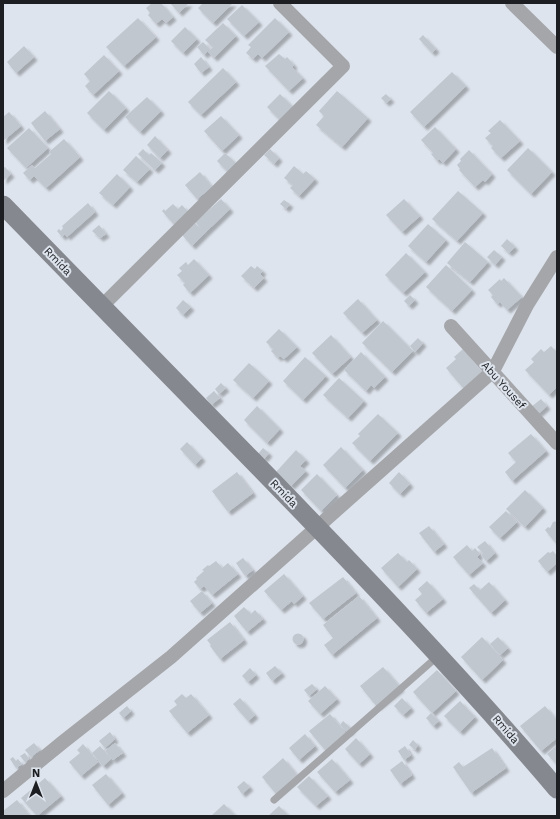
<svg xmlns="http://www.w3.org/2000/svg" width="560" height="819" font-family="'Work Sans',sans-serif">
<defs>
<filter id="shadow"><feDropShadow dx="3.5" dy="3.5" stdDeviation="1" flood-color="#0004"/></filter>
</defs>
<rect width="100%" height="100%" fill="#dee4ed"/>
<path fill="#c1c7cf" filter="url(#shadow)" d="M152,3H161L173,17L166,23L162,19L156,24L148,15L150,13L146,8Z
M170,3H189L179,13Z
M203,3H233L213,23L198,8Z
M242,5L259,22L244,36L227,19Z
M138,18L156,37L124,66L106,47Z
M275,18L289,32L262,58L258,54L253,59L246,53L251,47L248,45Z
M223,23L236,36L214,58L208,52L213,47L205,40Z
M185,27L197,39L183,53L171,41Z
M423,35L436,49L432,53L419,39Z
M203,42L210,49L204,55L197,47Z
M24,46L34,57L16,73L7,62Z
M279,54L285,59L287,57L294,65L292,67L303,78L289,91L265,66Z
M104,55L119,71L93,95L85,86L90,81L84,74Z
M201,57L209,67L201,73L194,64Z
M223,68L236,82L201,115L188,102Z
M452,72L466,86L424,127L410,112Z
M109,91L126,108L104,130L87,113Z
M337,91L368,118L342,147L316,125L324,116L319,111Z
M280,94L294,108L281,121L267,107Z
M386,94L391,99L386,103L381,98Z
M147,97L161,111L140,132L125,117Z
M45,111L60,129L45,141L31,123Z
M9,112L21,126L3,141V117Z
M221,116L239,135L222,151L204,131Z
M500,120L520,141L501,158L491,148L493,146L485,138L491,133L488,131Z
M435,127L456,149L443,163L439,159L437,161L431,154L433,153L421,140Z
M29,128L48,148L26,168L7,148Z
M155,136L168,150L160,158L147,145Z
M64,139L80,157L46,188L34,176L30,180L23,173L32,165L35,168L51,154L49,152Z
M528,148L552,172L531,194L507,170Z
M143,149L149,155L151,153L162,163L155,170L138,154Z
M270,149L279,158L274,164L264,155Z
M469,150L492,174L485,182L483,180L475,187L459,170L460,169L457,165L461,161L460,159Z
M225,153L237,164L228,172L217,161Z
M136,156L150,169L137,182L123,170Z
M294,166L303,174L306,171L315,179L299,196L290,188L293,185L284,178Z
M5,167L11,174L3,181V168Z
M200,172L212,187L197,199L185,185Z
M117,174L130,187L113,205L99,193Z
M458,191L483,213L457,241L432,219Z
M221,199L230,209L205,233L195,222Z
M404,199L420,216L402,232L386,215Z
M284,200L290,204L286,209L280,204Z
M88,203L95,212L67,237L65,234L62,237L57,231L59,229L61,231L63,228L62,226Z
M173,204L178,209L182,205L191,215L177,228L162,211L164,209L165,211Z
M195,223L205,233L192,246L182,235Z
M428,224L446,240L426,262L408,246Z
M99,225L106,234L100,238L92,231Z
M507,239L515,247L509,253L501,246Z
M465,242L488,262L470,282L447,263Z
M494,250L502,257L495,265L487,257Z
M406,253L425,272L403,293L385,275Z
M194,259L209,275L190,293L183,285L185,283L177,275L182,271L179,268L186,262L188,265Z
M446,265L472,290L452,311L426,287Z
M251,266L255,269L257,266L263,271L260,274L264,278L254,288L241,276Z
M504,278L522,297L507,310L500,302L497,304L491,297L493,295L488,290L500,279L501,281Z
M410,295L415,300L409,306L404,301Z
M358,299L377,320L362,333L343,313Z
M183,300L191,307L183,315L176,308Z
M383,321L413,351L392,372L362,343Z
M279,329L297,347L284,359L280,356L278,358L271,351L273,349L266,342Z
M331,335L351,357L332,374L312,353Z
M418,338L423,343L415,352L410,346Z
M551,346L557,352V387L549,395L525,370L534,362L531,359L541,349L544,352Z
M463,349L483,373L464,389L446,368L456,359L454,357Z
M361,352L385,377L374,388L371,385L366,391L344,370Z
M305,357L326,376L303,400L283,381Z
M249,363L269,381L253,398L233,380Z
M339,378L364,401L348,418L323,395Z
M221,383L226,388L219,394L215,389Z
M214,391L220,398L211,405L206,398Z
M541,399L547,406L538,414L531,407Z
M257,406L280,429L267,443L244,420Z
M378,414L398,433L370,461L352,443L360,436L358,434Z
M531,434L546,451L512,481L505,472L516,462L508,453Z
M187,442L202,458L195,465L180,449Z
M341,447L363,470L345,488L323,465Z
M263,448L269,453L264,459L258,454Z
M296,450L306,460L300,466L306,471L291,486L276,472Z
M237,472L253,493L228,512L212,491Z
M399,472L410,484L400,494L389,483Z
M317,474L337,495L321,511L301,490Z
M525,490L543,508L525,527L506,509Z
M506,511L517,522L500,538L489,527Z
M557,521V545L545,530L548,527L550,528L553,522Z
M429,526L444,544L434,552L419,533Z
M485,541L495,553L486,561L481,555L483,553L477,547Z
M467,545L472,551L475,548L480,554L477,557L483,563L469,575L453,557Z
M553,551L557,556V563L547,572L538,561L548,552L550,553Z
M398,553L407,562L409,560L417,569L398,587L381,568Z
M243,558L253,570L245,576L236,563Z
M216,561L222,568L228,563L238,574L212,595L204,586L200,589L194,582L197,579L196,578L204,571L202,570L208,565L209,566Z
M284,574L303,596L294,604L292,601L281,610L264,591Z
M343,577L356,593L323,619L309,603Z
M427,581L443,599L426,613L415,600L422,594L418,589Z
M489,582L505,600L491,613L469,588L474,584L480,590Z
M202,591L212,603L200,613L190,601Z
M359,596L377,618L332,655L324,645L333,638L323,625Z
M244,607L251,614L255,610L263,619L247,632L234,616Z
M230,622L244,640L220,659L210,646L211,645L207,640Z
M292.5 639a5.5 5.5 0 1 1 11 0a5.5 5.5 0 1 1-11 0Z
M482,637L503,660L482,680L461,657Z
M498,637L508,648L500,655L490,644Z
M275,666L282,673L272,681L266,673Z
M383,667L401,688L377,707L360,686Z
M250,668L256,675L248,682L242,676Z
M437,670L456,691L432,713L413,692Z
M312,684L317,689L309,696L304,690Z
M325,686L337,699L320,714L308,701Z
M182,694L186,698L191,694L209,715L187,733L169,711L177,705L174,701Z
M240,698L255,715L248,721L233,704Z
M402,698L411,708L403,715L394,706Z
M460,701L475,717L460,732L444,716Z
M127,706L131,711L123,718L119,713Z
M545,706L557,720V738L541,751L520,726Z
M431,713L439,721L433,726L426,718Z
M330,714L346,733L325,750L309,731Z
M343,721L352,729L348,733L340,725Z
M110,732L115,739L105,748L99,741Z
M305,734L315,746L299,760L289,748Z
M356,738L370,754L359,764L345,749Z
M413,740L418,745L415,750L409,745Z
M34,743L40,750L31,757L25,750Z
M115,743L123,753L113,760L105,751Z
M83,744L98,762L81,776L69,762L80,753L77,750Z
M557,745V765L547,754Z
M100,746L111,759L103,766L92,753Z
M405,746L411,755L404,760L398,751Z
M492,748L506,768L471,793L453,767L459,762L463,767Z
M25,753L29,759L25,762L20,756Z
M13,757L16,761L18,759L22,764L16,768L10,759Z
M283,758L298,776L276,794L262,777Z
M332,759L350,780L335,792L317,772Z
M402,761L412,775L400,784L390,770Z
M106,774L122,793L108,805L92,785Z
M309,776L328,796L316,806L297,787Z
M45,778L61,796L37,816L21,798Z
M244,781L250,787L242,794L237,787Z
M17,800L30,816H3V811Z
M224,804L236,816H211Z
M279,806L289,816H268Z"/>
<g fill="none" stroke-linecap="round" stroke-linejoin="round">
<path stroke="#a4a6aa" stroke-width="7" d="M274,800L438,656"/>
<path stroke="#a4a6aa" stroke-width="14" d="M512,3L557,47
M102,306L343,66L280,3
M451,326L557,443
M3,791L63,742L171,657L493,371L527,305L557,257"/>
<path stroke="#85888e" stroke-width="19" d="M3,205C86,290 169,375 252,460C356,567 460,675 557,789"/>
</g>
<g text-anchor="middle" stroke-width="4" stroke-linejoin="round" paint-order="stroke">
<g font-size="11" fill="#1c1e21" stroke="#dee4ed">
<text transform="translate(58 261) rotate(46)" y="4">Rmida</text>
<text transform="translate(504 385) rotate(48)" y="4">Abu Yousef</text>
<text transform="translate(284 493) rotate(46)" y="4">Rmida</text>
<text transform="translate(506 729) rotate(49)" y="4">Rmida</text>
</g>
</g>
<rect width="560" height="819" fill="none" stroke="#1c1e21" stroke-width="8"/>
<g transform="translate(36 783)" stroke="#dee4ed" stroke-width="3" paint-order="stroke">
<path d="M0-3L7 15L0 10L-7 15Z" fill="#1c1e21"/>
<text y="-6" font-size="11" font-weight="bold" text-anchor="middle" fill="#1c1e21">N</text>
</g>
</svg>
